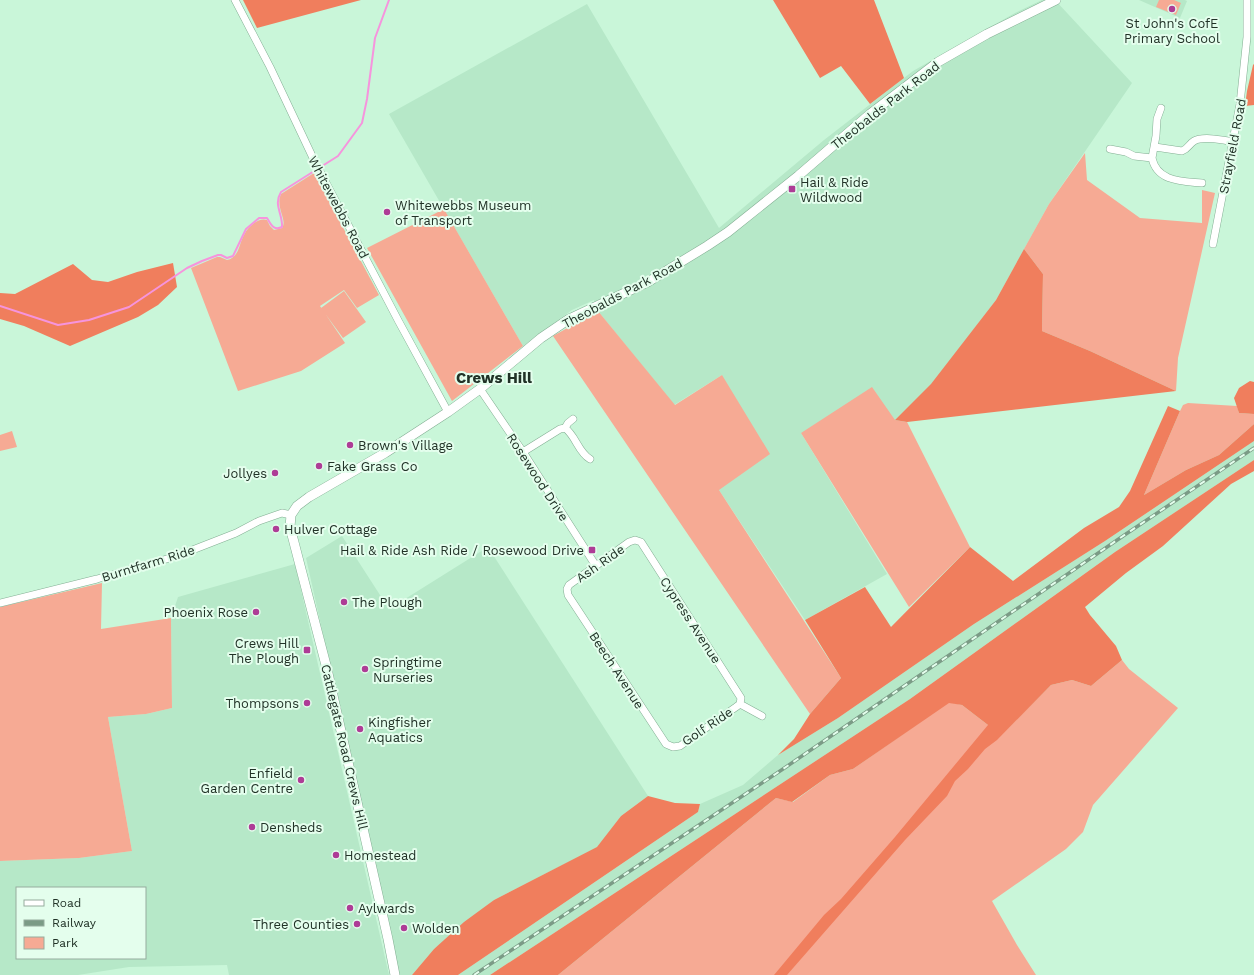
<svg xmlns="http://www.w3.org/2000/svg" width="1254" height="975" font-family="'Work Sans',sans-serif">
<rect width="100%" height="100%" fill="#c9f6d9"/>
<path fill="#b6e8c8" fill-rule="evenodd" d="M1042,0H1055L1132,83L1049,204L996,300L931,385L895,420L801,433L887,574L805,620L719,490L722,375L674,405L598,311L594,300L572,310L523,346L389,114L587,4L719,228L824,140L913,71L1015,13Z
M1139,0H1185L1187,1L1180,18Z
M1254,441V460L1115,552L910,699L490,975H458L698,812L700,804L743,785L778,755L838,718L974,624L1105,541Z
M342,536L389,609L488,547L648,796L621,816L598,847L494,900L434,949L412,975H399L306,558Z
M295,564L389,975H229L227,965L129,967L78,975H0V861L79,858L132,851L108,717L146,714L172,708L171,618L178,597ZM17,888H145V958H17Z"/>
<path fill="#f6aa94" d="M1159,0H1174L1181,3L1176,15L1156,7Z
M1085,153L1087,180L1140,218L1202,223V190L1215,193L1178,358L1176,391L1090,351L1042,331L1043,274L1024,249L1049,204Z
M314,173L379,295L357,308L344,290L320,306L345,343L301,371L238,391L191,268L217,257H220L227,260C239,258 239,244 244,235C248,227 258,217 267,220L270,226L274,230L282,228C288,220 275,208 281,194Z
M444,209L523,346L452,401L367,248Z
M344,291L366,322L343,338L321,308Z
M598,311L675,405L722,375L770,454L719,490L841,678L810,714L553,336Z
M872,387L895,420L907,422L970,547L909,607L801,433Z
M1188,403L1237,406L1239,413L1254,414V424L1219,455L1186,470L1144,495L1180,411L1183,405Z
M12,431L17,447L0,451V435Z
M102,583L101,629L171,618L172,708L146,714L108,717L132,851L79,858L0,861V607Z
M1122,660L1129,669L1178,708L1093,805L1083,832L1066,849L992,901L1017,945L1036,975H558L776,798L793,802L830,775L853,769L949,702L962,705L1001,735L1051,685L1072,680L1091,686Z"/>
<path fill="#f07e5d" d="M243,0H361L257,28Z
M773,0H874L904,78L870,104L841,66L820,78Z
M1254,64V105L1245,106L1247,91L1253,65Z
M1024,249L1043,274L1042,331L1090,351L1176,391L907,422L895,420L931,384L996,300Z
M173,263L177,287L158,305L138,317L70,346L24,326L0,319V293L15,294L73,264L92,280L108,282L137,272Z
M1250,381L1254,382V414L1239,413L1234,398L1239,388Z
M1168,406L1180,411L1144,495L1186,470L1219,455L1254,424V441L1105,541L974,624L838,718L778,755L794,739L810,714L841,678L805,620L865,587L891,627L970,547L1013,581L1084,528L1119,507L1130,491Z
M1254,460V471L1231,484L1163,546L1126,573L1085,607L1090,615L1116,646L1122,660L1091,686L1072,680L1051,685L997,740L985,749L968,769L955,781L947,796L905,840L787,975H774L824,915L841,899L895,837L988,725L962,705L949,703L853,769L830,775L792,802L776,798L558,975H490L910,699L1115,552Z
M648,796L675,803L700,804L698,812L458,975H412L434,949L464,922L494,900L597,847L621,816Z"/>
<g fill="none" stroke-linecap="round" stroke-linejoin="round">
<path stroke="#f694dd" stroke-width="2" d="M0,306L58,325L89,320L129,307L187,268L202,261L218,255H221L227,258L233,256L246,229L259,218H267C271,224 273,231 282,227C283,214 273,205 281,192L338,156L362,123L367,99L375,38L389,0"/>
<defs>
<path id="minor" d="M235,0L270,67L313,158L399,322L448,412
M1155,147L1182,151C1188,149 1189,144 1194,141C1202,136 1225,140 1234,142
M1110,149L1126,152L1134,156L1152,158L1156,136L1157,119L1161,108
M1152,158C1157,182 1182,181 1202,183
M1213,244L1240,104L1247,37V0
M480,389L523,452L596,566
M565,428L568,423L573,419
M523,452L560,429L565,428C576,436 578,452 590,459
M635,540L641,542L741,698L740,704L736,707L680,746L673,747L666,744L568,595L567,589L569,585L629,542Z
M0,603L97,579L177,556L236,533L259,521L282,513L291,515
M740,704L762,716"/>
<path id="tertiary" d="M395,975L388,939L327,669L290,527L291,515L297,506L309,497L385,453L448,412L480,389L541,338L569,319L648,282L707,246L728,232L798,176L870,114L938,62L987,34L1056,0"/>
</defs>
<use href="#minor" stroke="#83ae93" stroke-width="8"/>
<use href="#tertiary" stroke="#83ae93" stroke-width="10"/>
<use href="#minor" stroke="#fff" stroke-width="7"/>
<use href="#tertiary" stroke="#fff" stroke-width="9"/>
<defs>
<path id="rail" d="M474,975L783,769L1126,534L1254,448"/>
</defs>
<use href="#rail" stroke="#7b9b86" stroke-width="3.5"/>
<use href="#rail" stroke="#e4feed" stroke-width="2" stroke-dasharray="6" stroke-linecap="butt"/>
</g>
<g fill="#ae3c96" stroke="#e4feed" stroke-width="1.5">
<circle cx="1172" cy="9" r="4"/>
<rect x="788" y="185" width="8" height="8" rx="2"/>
<circle cx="387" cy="212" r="4"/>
<circle cx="350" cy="445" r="4"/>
<circle cx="319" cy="466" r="4"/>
<circle cx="275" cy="473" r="4"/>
<circle cx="276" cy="529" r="4"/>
<rect x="588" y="546" width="8" height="8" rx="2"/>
<circle cx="344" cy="602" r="4"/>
<circle cx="256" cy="612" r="4"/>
<rect x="303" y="646" width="8" height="8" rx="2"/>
<circle cx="365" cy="669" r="4"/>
<circle cx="307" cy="703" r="4"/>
<circle cx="360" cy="729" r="4"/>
<circle cx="301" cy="780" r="4"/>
<circle cx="252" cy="827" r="4"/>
<circle cx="336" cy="855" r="4"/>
<circle cx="350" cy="908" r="4"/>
<circle cx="357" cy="924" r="4"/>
<circle cx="404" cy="928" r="4"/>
</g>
<g text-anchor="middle" stroke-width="4" stroke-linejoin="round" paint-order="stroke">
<g font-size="13" fill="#213227" stroke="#e4feed" text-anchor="start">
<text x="1172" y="28" text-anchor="middle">St John's CofE<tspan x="1172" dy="15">Primary School</tspan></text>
<text x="800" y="187">Hail &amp; Ride<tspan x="800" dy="15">Wildwood</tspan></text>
<text x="395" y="210">Whitewebbs Museum<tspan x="395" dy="15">of Transport</tspan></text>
<text x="358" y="450">Brown's Village</text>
<text x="327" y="471">Fake Grass Co</text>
<text x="267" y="478" text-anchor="end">Jollyes</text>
<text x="284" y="534">Hulver Cottage</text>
<text x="584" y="555" text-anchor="end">Hail &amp; Ride Ash Ride / Rosewood Drive</text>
<text x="352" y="607">The Plough</text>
<text x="248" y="617" text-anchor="end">Phoenix Rose</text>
<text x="299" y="648" text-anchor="end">Crews Hill<tspan x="299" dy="15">The Plough</tspan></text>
<text x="373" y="667">Springtime<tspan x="373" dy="15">Nurseries</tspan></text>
<text x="299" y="708" text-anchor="end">Thompsons</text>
<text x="368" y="727">Kingfisher<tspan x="368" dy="15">Aquatics</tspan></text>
<text x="293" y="778" text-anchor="end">Enfield<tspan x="293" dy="15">Garden Centre</tspan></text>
<text x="260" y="832">Densheds</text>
<text x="344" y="860">Homestead</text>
<text x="358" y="913">Aylwards</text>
<text x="349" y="929" text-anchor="end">Three Counties</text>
<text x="412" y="933">Wolden</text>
</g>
<g font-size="13" fill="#213227" stroke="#e4feed">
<text transform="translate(885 105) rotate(-38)" y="5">Theobalds Park Road</text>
<text transform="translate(1232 146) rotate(-79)" y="5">Strayfield Road</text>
<text transform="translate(339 207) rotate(62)" y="5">Whitewebbs Road</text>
<text transform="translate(622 293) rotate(-28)" y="5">Theobalds Park Road</text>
<text transform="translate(538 477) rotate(57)" y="5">Rosewood Drive</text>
<text transform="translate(148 563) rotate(-17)" y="5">Burntfarm Ride</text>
<text transform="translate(600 563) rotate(-35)" y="5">Ash Ride</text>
<text transform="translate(691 620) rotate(57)" y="5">Cypress Avenue</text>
<text transform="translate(617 670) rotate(57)" y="5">Beech Avenue</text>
<text transform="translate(707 726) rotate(-34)" y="5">Golf Ride</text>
<text transform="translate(345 747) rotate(77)" y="5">Cattlegate Road Crews Hill</text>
</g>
<g font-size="15" font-weight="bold" fill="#213227" stroke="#e4feed">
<text x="494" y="383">Crews Hill</text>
</g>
</g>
<rect x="16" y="887" width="130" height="72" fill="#e4feed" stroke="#96ac9e"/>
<rect x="24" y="900" width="20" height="6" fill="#ffffff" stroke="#96ac9e"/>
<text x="52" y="907" font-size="12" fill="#213227">Road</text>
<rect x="24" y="920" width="20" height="6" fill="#7b9b86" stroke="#96ac9e"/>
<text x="52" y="927" font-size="12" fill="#213227">Railway</text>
<rect x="24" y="937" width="20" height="12" fill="#f6aa94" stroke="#96ac9e"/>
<text x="52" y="947" font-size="12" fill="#213227">Park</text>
</svg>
